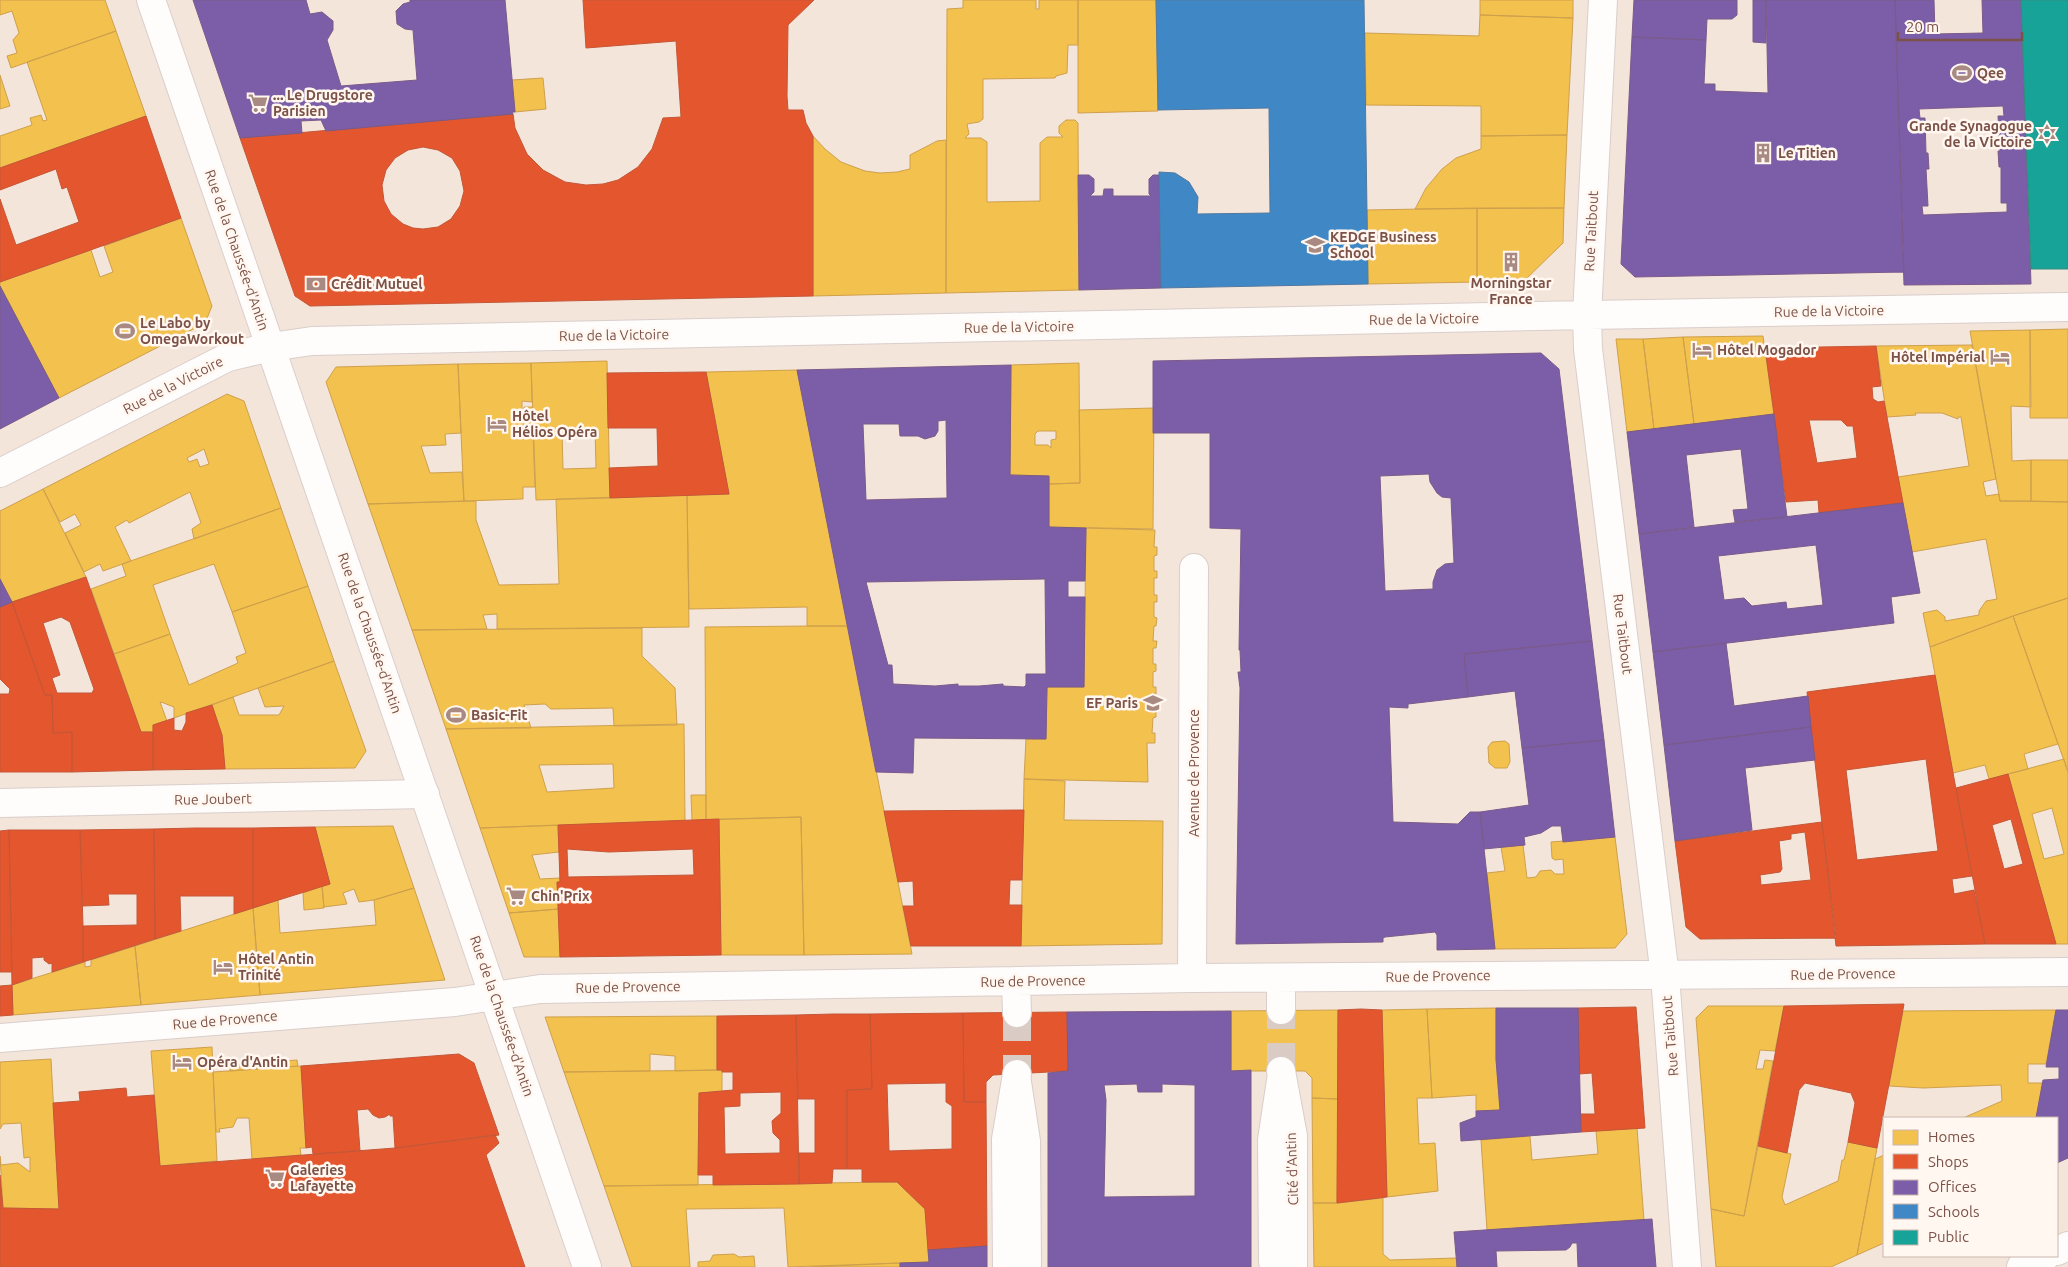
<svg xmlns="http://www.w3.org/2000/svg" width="2068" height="1267" font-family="Ubuntu,sans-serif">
<rect width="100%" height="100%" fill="#f9f3ed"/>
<path fill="#f4e5db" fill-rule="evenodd" d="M0,0H2068V1267H0ZM1884,1118H2057V1256H1884Z"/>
<path fill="#f2c14e" stroke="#cfa04c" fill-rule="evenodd" d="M0,0H105L116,31L11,68L7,56L17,53L13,40L19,33L12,11L0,15Z
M963,0H1036V9H1039V0H1078V45H1068L1067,73L1056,76L1055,78L983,79V119L979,122L967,124L969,134L965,138H981L987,142V202L1040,201V143L1047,137H1063L1059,133V126L1066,120H1075L1078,123L1079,290L946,293L947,9L963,8Z
M1078,0H1156L1158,111L1078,113Z
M1480,0H1573V18L1480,15Z
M1480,15L1573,18L1567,135L1481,136V106L1366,105L1365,33L1479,36Z
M116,31L146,116L0,168V136L32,125L30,118L41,115L43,121L47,120L27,62Z
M0,75L10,106L0,109Z
M543,78L546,109L515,112L512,80Z
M1567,135L1564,208L1415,209L1426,188L1442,169L1456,158L1481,149V136Z
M813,136L825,149L841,162L865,171L880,173L897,172L910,169V155L937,141L946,140V293L813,296Z
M1477,208V282L1368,284L1367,210Z
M1477,208H1564L1563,243L1525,280L1477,282Z
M181,218L212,306L205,323L59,398L0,286V282L91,250L100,277L113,272L104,246Z
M2068,329V418H2030V330Z
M2030,330L2031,407L2011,406L2012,461L2031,460V501H2000L1970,331Z
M1763,336L1774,414L1694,424L1683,337Z
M1683,337L1694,424L1654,429L1643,339Z
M1616,339H1643L1654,429L1627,432Z
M1972,345L1996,479L1983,482L1986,496L1999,494L2000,501L2068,502V598L2013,616L1930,647L1923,613L1937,610L1945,617V621L1979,615V611L1986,601L1997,599L1986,539L1912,552L1898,477L1969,466L1961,417H1958V419L1942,413H1915L1916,415L1887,417L1876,346Z
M607,361L610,498L536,500L531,363ZM595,428L596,468L563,469L562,430Z
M531,363L532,402L522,401V414H524V407H532L535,487H523V499L464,501L458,364Z
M1079,363L1080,483L1049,484V476L1010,475L1011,365ZM1038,431H1056V439L1051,440V448L1048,445H1035V434Z
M458,364L461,433L445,434L446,445L421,446L430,473L462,472L464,501L368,504L326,382L336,367Z
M797,370L848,626H807V607L689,609L687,495L729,494L706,372Z
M227,394L244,401L281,508L194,539L192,529L201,523L190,492L129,523L127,520L115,527L131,561L103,571L100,564L84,572L65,533L81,525L75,514L60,522L43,489ZM204,449L209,464L200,467L197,459L189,462L187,458Z
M1154,408L1153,529L1049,527V484L1080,483L1079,410Z
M2031,460H2068V502L2031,501Z
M43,489L86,577L12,602L0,579V511Z
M687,495L689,627L497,629V614L483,615L487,629L412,630L368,504L476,501V520L499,585L559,584L556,499Z
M281,508L308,586L232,612L214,564L153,585L170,634L114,654L91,589L126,576L122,564Z
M1086,528L1155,530L1154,547H1157V555L1154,556V571H1157V578H1154V595H1157V602H1154V617L1157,618L1156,626H1154L1153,641H1157L1156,648H1153V664H1156V671L1153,672V687H1156V694H1153V710H1156V717L1153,718L1152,733H1155V743H1147L1148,782L1024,779L1026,739H1046L1047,687H1084Z
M308,586L334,661L174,718V707L161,702H160L167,721L153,725V732H141L114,654L170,634L189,685L238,663L236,657L246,653L232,612Z
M2068,598V772L2013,616Z
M2013,616L2058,744L2024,754L2028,769L1989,779L1985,765L1953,773L1930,647Z
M807,626H848L912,954L804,955L801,817L706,820L705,627Z
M642,628V656L675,688L677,725L614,726L613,708L551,709L545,704L524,705L531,728L446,729L412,630Z
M334,661L366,751L355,768L225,769L222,735L212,705L233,697L239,715H279L284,706L265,707L258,688Z
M684,724L685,821L480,828L446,729ZM613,764L614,788L547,792L539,765Z
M1505,741L1509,744L1510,762L1507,768H1495L1489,763L1488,747L1492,742Z
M2064,759L2068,772V944H2056L2008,774ZM2052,808L2064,854L2044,859L2032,814Z
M1024,779L1065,781L1064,820L1163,821L1162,944L1021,946Z
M691,795H706V820L692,821Z
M801,817L804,955H721L719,819Z
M558,825L559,852L532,855L540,879L560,878V882H557L559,909L509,913L480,828Z
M393,826L414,888L374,900L359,902L354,889L343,893L347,904L324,907L322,886L330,884L315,827Z
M1615,837L1627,934L1615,948L1495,949L1487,873L1505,871L1501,847L1523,845L1527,878L1536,877L1540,871L1551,870L1555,874H1564L1563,859L1555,860L1552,858L1551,842Z
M322,886L324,908L304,910L303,893Z
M414,888L445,980L260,995L253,908L278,900L280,933L376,925L374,900Z
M253,908L260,995L141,1005L135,946Z
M559,909L560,957H524L509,913Z
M135,946L141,1005L13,1015L12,985L85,962V967L91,966V960Z
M1708,1006H1784L1775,1051L1760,1050L1756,1069H1763L1765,1060L1773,1061L1744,1216L1711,1209L1696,1018Z
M1496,1008V1059L1500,1110L1476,1111V1095L1432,1098L1427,1009Z
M1427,1009L1432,1098H1417L1419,1144L1435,1143L1438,1191L1387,1197L1382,1010Z
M1338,1010V1099L1312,1098V1078L1305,1071H1231V1011Z
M2056,1010L2046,1064H2028V1083H2043L2036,1118H1963L2002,1101L2001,1085L1923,1088L1889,1086L1903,1011Z
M717,1016V1070L675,1071V1056L650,1054V1071L564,1072L545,1017Z
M212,1047L217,1161L160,1166L151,1051Z
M51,1059L59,1209L3,1208L0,1156L1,1165L18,1163L30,1172V1157L24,1158L21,1123L3,1124L0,1129V1062Z
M297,1060L298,1066L230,1071V1065Z
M301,1066L306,1148H300L301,1155L252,1159L249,1118H237L233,1127L219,1129L220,1132H216L213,1072Z
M722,1070V1092L699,1093L698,1185L604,1186L564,1072Z
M1312,1098L1338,1099L1337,1203H1313Z
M1637,1128L1644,1220L1487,1230L1481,1140L1530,1136L1532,1160L1598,1154L1596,1131Z
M1848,1142L1877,1148L1857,1255L1831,1267H1716L1711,1209L1744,1216L1758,1146L1791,1154L1782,1197L1785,1205L1838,1181L1842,1160H1844Z
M1884,1155V1243L1857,1255L1875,1159Z
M897,1182L925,1209L929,1262L788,1267L784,1208L686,1209L690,1267H632L604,1186Z
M1383,1198V1254L1390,1260L1457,1258V1267H1314L1313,1203H1337Z
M734,1254L739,1257L754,1256L755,1267H698V1262L710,1261L713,1255Z
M900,1263V1267H809Z"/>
<path fill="#e4572e" stroke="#c55636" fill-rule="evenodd" d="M583,0H814L788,25L787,96L788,110H803L806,123L813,136V296L310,306L295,296L240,138L513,114L515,128L527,154L543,170L565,182L586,185L603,184L618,180L638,167L652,149L663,118L681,117L676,41L586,48ZM423,147L438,150L452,158L460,171L464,191L460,206L451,219L438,227L423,229L413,228L403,224L391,214L384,201L382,185L386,170L395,158L408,150Z
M146,116L181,218L0,282V199L16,245L79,222L67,187L62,189L56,169L0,190V168Z
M1876,346L1881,386L1872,387L1873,399L1878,402L1884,401L1903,503L1819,513L1818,500L1786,502L1765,348ZM1809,420H1841L1847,426H1853L1857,458L1817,463Z
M706,372L729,494L610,498L609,468L658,466L657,428H608L607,373Z
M86,577L141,732H153V770L72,772V732L53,733L52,695H45L12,602ZM61,617L70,622L94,689L92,693H57L52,678L60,675L43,623Z
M12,602L45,695H52L53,733L72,732V772H0V694H9L10,689L0,679V607Z
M1935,675L1972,876L1952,879L1954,894L1974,890L1985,944L1836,946L1807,692ZM1926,759L1938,851L1857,860L1846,770Z
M212,705L222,735L225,769L153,770V725L174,718V730L182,731L186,722V713Z
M2008,774L2056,944H1985L1956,788ZM2011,819L2023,864L2004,869L1992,825Z
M1024,810L1022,880H1010L1009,905H1022L1021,946H911L903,906H914L913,881L898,882L884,811Z
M719,819L721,955L560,957L557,882H560L558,825ZM567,849L609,852L693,849L694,875L568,877Z
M1822,822L1836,938L1700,939L1686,927L1675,841ZM1805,832L1811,880L1761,885L1760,875L1780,872L1782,869L1779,841L1791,839V834Z
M315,827L330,884L253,908V828Z
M195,828H253V908L234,914V896H180L181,931L155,939L154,829Z
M154,829L155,939L83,962V926L137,925V894H108L109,905L82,906L80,830Z
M9,830H80L83,926V962L52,972V963L49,964L44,960V957L32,958V978L12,985Z
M9,830L12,972H0V831Z
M12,985L13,1015L0,1016V986Z
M1904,1004L1877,1148L1848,1142L1855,1103L1851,1093L1805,1083L1799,1090L1787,1153L1758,1146L1784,1006Z
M1636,1007L1645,1128L1581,1132L1580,1114H1595L1592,1073L1579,1074L1578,1008Z
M1361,1009L1382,1010L1387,1197L1337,1203L1338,1010Z
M1067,1012L1068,1071L993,1075L986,1082V1102H964L963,1013Z
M963,1013L964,1102H986L987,1246L928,1250L925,1209L897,1182H862V1169H847V1090L872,1089L870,1014ZM946,1083V1102L952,1106V1149L889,1151L887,1084Z
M833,1014H870L872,1089L847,1090V1169H833L832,1183L799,1184V1153H815V1099H798L796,1015Z
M796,1015L799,1184L713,1185V1175H698L699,1093L733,1090V1072H722V1070H717V1016ZM781,1092V1113L772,1121L773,1133L780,1140V1153L725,1154L724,1107L740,1106V1093Z
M459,1054L474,1063L499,1135L395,1148L393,1116H390V1114L385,1117L379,1118L373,1115L368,1109L357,1110L360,1151L313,1154L312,1147L306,1148L301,1066Z
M126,1088L127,1097L154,1095L160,1166L395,1148L495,1135L499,1143L486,1155L525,1267H0V1175L3,1208L59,1209L53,1103L80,1101L79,1092Z"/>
<path fill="#7b5ea7" stroke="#7b5a8a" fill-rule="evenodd" d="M193,0H306L310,14L322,12L333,21V30L327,40L341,86L417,80L413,30L405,29L397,24L396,11L403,4L410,2V0H505L515,112H512L513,114L326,131L321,120L301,121L302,133L240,138Z
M1634,0H1737V15L1732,19H1707L1706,40L1632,37Z
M1753,0H1766V43L1753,42Z
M1766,0H1895L1904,272L1635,277L1621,264L1632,37L1706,40L1704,84H1715V91L1768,93Z
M1895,0H1934L1935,34L1983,33L1982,0H2021L2031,284L1904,285ZM2003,106L2004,116H1998L2000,151H1998L1999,167H2001V203H2007V212L1923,215L1922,206H1928L1926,169H1929L1928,153H1926L1925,118H1920L1919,109Z
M1078,175H1089L1094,179V192L1090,196H1103L1104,189H1113V196H1151L1149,194V179L1153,175H1159L1161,288L1079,290Z
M0,286L59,398L0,429Z
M1541,353L1559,369L1592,641L1464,654L1468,697L1408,704V708L1389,707L1393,822L1458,824L1470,812H1480L1495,949L1437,950V935L1435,932L1385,937L1383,938V942L1236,944L1240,688L1238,672H1241L1240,650H1239L1241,529L1210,528V433H1153V361ZM1429,474L1430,482L1437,493L1442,497L1451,498L1454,563L1445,564L1437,570L1433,582V589L1385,591L1380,476Z
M1011,365L1010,475L1049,476V527L1086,528L1085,581H1068V597H1085L1084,687H1047L1046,739L914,738L913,773L876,772L797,370ZM946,420L947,498L866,500L863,424H899L900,436H918L925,439L935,436L938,431V421ZM1045,579L1046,674H1026V685L1024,687L1003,686V684L979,686H958V684L935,686L893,684L892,665H888L866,582Z
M1774,414L1787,517L1735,522L1733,510L1748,509L1741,449L1686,455L1694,527L1639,534L1627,432Z
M1903,503L1920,593L1891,597L1894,623L1653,652L1639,534ZM1816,545L1823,605L1787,609L1786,602L1752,606L1744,598L1724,600L1718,556Z
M0,579L12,602L0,607Z
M1592,641L1604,740L1522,748L1515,691L1468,697L1464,654Z
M1726,643L1734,706L1808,696L1811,727L1664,745L1653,652Z
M1811,727L1815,760L1745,768L1752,830L1675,841L1664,745Z
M1604,740L1615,837L1563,842L1561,826H1552L1541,833L1524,837L1525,845L1484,849L1480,812L1529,805L1522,748Z
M1496,1008H1578L1581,1132L1461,1141L1460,1123L1476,1117V1111L1500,1110L1496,1059Z
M2056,1010H2068V1158L2057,1163V1118H2036L2043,1080L2059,1079V1067H2046Z
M1231,1011V1071L1251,1070V1267H1048V1073L1068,1071L1067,1012ZM1137,1084L1138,1092H1162V1084L1195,1085V1196L1104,1197L1106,1100L1104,1085Z
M1652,1219L1656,1267H1578L1577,1243H1572L1570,1247L1566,1250L1496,1251L1497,1267H1457L1454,1232Z
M987,1246V1267H900V1263L929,1262L928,1250Z"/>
<path fill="#3f88c5" stroke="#5178a0" d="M1156,0H1364L1368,284L1161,288L1159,172L1175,173L1189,182L1198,197L1197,214L1270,213L1269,108L1158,110Z"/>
<path fill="#17a398" stroke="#358b80" d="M2021,0H2068V269H2031Z"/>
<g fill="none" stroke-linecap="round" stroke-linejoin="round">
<path stroke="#dacbc4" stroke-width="28" stroke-dasharray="28 14" stroke-linecap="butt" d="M1017,1013V1074
M1281,1071V1010"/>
<defs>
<path id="lane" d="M1019,1082L1028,1141L1029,1264
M1271,1262L1270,1140L1279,1080"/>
<path id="street" d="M1603,0L1587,315L1588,349L1665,976L1687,1267
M0,473L228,357L271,347L312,341L1587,315L2068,307
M0,803L425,794
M1192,978L1194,568
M1016,981L1017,1013
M1281,1010V978
M0,1038L455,1002L540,989L1192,978L2068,972
M1281,1071L1293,1136V1267
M1007,1267L1006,1139L1017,1074"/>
<path id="secondary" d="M151,0L587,1267
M2057,1251L2068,1246
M2021,1267L2046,1256"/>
</defs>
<use href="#lane" stroke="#d9ceca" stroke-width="26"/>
<use href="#street" stroke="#d9ceca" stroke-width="30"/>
<use href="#secondary" stroke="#dacfca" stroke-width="30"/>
<use href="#lane" stroke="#fefdfc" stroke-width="24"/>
<use href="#street" stroke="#fefdfc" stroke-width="28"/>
<use href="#secondary" stroke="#fefdfc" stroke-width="28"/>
</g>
<defs>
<symbol id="stadium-bare" viewBox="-9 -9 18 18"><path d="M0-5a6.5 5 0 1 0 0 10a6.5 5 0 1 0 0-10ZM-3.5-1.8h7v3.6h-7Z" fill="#a88a82" stroke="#fff7f0" stroke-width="2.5" paint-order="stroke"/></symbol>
<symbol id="supermarket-bare" viewBox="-9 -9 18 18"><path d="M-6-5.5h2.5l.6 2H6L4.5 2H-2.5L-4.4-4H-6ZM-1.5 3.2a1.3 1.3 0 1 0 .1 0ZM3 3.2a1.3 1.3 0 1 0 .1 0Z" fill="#a88a82" stroke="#fff7f0" stroke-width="2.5" paint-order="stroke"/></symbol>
<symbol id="synagogue-bare" viewBox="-9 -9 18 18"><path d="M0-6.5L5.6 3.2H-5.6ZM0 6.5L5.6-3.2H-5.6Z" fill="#a88a82" stroke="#fff7f0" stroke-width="2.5" paint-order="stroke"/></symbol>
<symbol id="building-bare" viewBox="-9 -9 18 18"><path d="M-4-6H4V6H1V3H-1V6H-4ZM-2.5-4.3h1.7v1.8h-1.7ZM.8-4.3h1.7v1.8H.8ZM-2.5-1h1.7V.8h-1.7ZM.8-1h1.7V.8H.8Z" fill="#a88a82" stroke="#fff7f0" stroke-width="2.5" paint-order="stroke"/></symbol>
<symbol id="university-bare" viewBox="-9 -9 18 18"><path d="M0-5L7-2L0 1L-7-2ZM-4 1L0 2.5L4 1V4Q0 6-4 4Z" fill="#a88a82" stroke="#fff7f0" stroke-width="2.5" paint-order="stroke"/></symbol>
<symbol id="bank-bare" viewBox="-9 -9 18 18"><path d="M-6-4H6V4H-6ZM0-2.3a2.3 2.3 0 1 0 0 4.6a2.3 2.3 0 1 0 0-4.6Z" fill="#a88a82" stroke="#fff7f0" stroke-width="2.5" paint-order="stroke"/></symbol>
<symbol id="hotel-bare" viewBox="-9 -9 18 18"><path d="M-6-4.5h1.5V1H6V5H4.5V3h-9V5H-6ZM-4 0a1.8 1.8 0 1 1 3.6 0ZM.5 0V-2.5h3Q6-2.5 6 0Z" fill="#a88a82" stroke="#fff7f0" stroke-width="2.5" paint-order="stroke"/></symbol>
<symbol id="school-bare" viewBox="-9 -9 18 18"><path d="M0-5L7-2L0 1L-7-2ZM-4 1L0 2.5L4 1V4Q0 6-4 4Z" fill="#a88a82" stroke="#fff7f0" stroke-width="2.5" paint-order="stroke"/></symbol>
</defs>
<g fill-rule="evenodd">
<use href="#stadium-bare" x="1948" y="59" width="28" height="28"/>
<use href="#supermarket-bare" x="244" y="89" width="28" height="28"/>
<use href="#synagogue-bare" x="2033" y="120" width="28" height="28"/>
<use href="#building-bare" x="1749" y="139" width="28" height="28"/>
<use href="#university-bare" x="1301" y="231" width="28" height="28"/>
<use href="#building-bare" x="1497" y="248" width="28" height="28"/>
<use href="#bank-bare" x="302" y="270" width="28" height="28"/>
<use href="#stadium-bare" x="111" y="317" width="28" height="28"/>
<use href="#hotel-bare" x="1688" y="336" width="28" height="28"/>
<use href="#hotel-bare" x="1986" y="343" width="28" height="28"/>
<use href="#hotel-bare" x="483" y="410" width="28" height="28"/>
<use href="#school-bare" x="1139" y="689" width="28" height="28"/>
<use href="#stadium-bare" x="442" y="701" width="28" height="28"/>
<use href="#supermarket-bare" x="502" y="882" width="28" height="28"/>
<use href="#hotel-bare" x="209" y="953" width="28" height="28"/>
<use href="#hotel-bare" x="168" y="1048" width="28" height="28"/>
<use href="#supermarket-bare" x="261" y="1164" width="28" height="28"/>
</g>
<g text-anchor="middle" stroke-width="5" stroke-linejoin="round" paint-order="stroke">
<g font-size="14" font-weight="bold" fill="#7c5248" stroke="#fff7f0" text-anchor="start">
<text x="1977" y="78">Qee</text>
<text x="273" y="100">... Le Drugstore<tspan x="273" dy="16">Parisien</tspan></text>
<text x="2032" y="131" text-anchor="end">Grande Synagogue<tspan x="2032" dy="16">de la Victoire</tspan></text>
<text x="1778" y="158">Le Titien</text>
<text x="1330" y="242">KEDGE Business<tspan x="1330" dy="16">School</tspan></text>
<text x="1511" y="288" text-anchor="middle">Morningstar<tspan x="1511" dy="16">France</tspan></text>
<text x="331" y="289">Crédit Mutuel</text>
<text x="140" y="328">Le Labo by<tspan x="140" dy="16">OmegaWorkout</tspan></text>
<text x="1717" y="355">Hôtel Mogador</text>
<text x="1985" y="362" text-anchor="end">Hôtel Impérial</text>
<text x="512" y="421">Hôtel<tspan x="512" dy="16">Hélios Opéra</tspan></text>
<text x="1138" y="708" text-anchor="end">EF Paris</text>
<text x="471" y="720">Basic-Fit</text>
<text x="531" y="901">Chin'Prix</text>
<text x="238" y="964">Hôtel Antin<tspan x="238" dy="16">Trinité</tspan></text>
<text x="197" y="1067">Opéra d'Antin</text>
<text x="290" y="1175">Galeries<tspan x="290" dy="16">Lafayette</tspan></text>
</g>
<g font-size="14" fill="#7c5248" stroke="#fff7f0">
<text transform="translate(1591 231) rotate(-87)" y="5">Rue Taitbout</text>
<text transform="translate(237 250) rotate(71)" y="5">Rue de la Chaussée-d'Antin</text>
<text transform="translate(1829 311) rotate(-1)" y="5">Rue de la Victoire</text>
<text transform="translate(1424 319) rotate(-1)" y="5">Rue de la Victoire</text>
<text transform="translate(1019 327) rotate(-1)" y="5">Rue de la Victoire</text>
<text transform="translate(614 335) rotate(-1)" y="5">Rue de la Victoire</text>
<text transform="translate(173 385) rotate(-27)" y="5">Rue de la Victoire</text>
<text transform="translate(370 633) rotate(71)" y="5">Rue de la Chaussée-d'Antin</text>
<text transform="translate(1623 634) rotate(83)" y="5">Rue Taitbout</text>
<text transform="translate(1194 773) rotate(-90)" y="5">Avenue de Provence</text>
<text transform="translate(213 799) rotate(-1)" y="5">Rue Joubert</text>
<text transform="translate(1843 974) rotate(-1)" y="5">Rue de Provence</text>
<text transform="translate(1438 976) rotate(-1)" y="5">Rue de Provence</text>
<text transform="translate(1033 981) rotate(-1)" y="5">Rue de Provence</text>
<text transform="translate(628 987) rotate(-1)" y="5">Rue de Provence</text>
<text transform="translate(502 1016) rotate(71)" y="5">Rue de la Chaussée-d'Antin</text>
<text transform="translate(225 1020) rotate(-5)" y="5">Rue de Provence</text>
<text transform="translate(1670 1036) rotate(-95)" y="5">Rue Taitbout</text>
<text transform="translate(1292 1169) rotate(-92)" y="5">Cité d'Antin</text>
</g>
</g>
<rect x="1883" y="1117" width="175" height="140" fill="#fff7f0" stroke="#cbb5ad"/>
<rect x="1893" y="1130" width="25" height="15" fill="#f2c14e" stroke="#cbb5ad"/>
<text x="1928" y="1142" font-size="15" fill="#7c5248">Homes</text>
<rect x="1893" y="1154" width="25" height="15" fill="#e4572e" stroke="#cbb5ad"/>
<text x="1928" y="1167" font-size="15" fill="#7c5248">Shops</text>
<rect x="1893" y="1180" width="25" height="15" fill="#7b5ea7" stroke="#cbb5ad"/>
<text x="1928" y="1192" font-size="15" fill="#7c5248">Offices</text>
<rect x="1893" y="1204" width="25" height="15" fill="#3f88c5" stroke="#cbb5ad"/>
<text x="1928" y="1217" font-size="15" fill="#7c5248">Schools</text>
<rect x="1893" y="1230" width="25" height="15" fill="#17a398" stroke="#cbb5ad"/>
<text x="1928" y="1242" font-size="15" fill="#7c5248">Public</text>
<path d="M1898 32v8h124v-8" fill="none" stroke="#7c5248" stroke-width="2.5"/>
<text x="1906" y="32" font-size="15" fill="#7c5248" stroke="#fff7f0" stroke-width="4" paint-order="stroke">20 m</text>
</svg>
